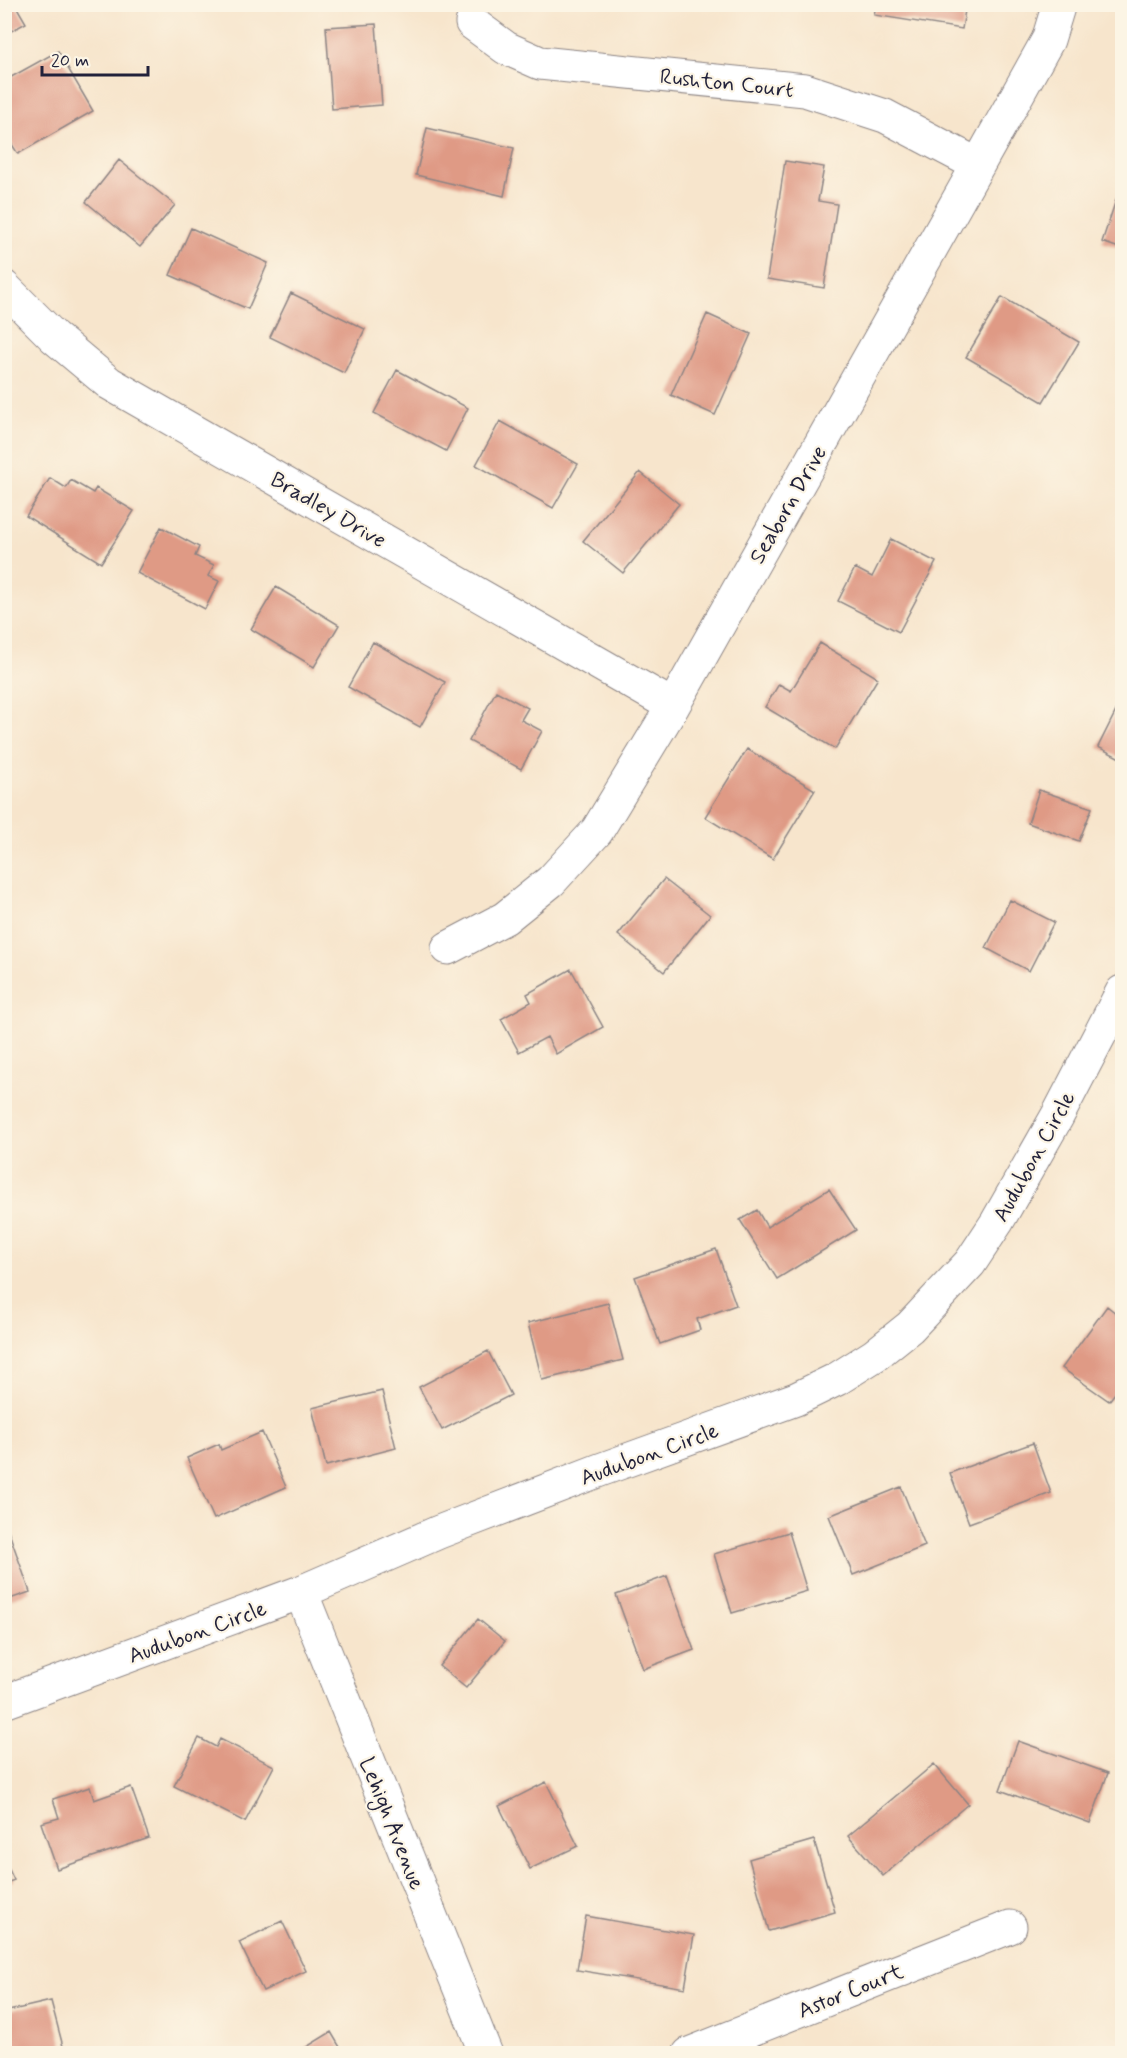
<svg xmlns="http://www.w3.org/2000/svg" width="1127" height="2058" font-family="Mynerve,sans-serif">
<rect width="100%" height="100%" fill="#fcf5e5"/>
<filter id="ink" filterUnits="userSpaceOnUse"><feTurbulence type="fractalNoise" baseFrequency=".0167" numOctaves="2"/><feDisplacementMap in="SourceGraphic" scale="12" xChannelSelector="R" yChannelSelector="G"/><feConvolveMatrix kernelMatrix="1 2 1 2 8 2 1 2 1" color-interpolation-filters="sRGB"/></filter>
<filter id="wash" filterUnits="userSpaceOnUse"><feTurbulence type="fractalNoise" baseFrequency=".008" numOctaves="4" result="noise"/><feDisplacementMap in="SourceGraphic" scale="24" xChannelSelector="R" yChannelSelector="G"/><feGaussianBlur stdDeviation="1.35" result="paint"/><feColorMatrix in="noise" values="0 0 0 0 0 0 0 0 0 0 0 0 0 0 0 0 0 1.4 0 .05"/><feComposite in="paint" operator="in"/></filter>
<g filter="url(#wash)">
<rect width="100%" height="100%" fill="#f7e5cc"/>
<g id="blocks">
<path fill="#df9a85" d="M4,4H15L26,23L4,35Z
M876,4H966L962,29L874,15Z
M376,24L382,105L332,109L326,27Z
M58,51L93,111L18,154L4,132V81Z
M427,128L514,148L504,196L416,175Z
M119,160L175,205L140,247L86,202Z
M785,161L824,167L818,201L837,204L824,288L767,279Z
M1122,182V249L1102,242Z
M191,228L268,263L248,309L170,275Z
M291,293L365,329L344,373L270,337Z
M1002,297L1079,342L1043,402L966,357Z
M707,314L751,334L715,415L671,395Z
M397,370L468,408L446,451L374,413Z
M500,421L578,464L553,508L476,465Z
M640,472L679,504L623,573L583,541Z
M50,478L66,488L71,480L93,493L96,488L134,511L101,563L26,516Z
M161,527L199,547L195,556L214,565L208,576L219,581L205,609L137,573Z
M891,539L936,562L899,632L838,601L855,568L872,577Z
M276,587L339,625L314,667L251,629Z
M373,642L445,682L420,727L348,687Z
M820,643L878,678L835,749L765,707L779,684L791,691Z
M496,691L528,708L521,720L542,731L521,769L469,741Z
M1122,699V759L1098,747Z
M747,749L815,790L773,859L705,817Z
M1039,790L1092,808L1079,841L1028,823Z
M664,879L710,915L664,972L618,935Z
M1010,900L1054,922L1029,971L986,948Z
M571,969L603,1027L556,1054L547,1037L519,1052L501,1019L531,1002L527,994Z
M829,1189L856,1230L777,1279L740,1220L757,1210L767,1227Z
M716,1249L736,1305L697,1319L700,1330L660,1344L635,1277Z
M608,1303L623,1360L542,1380L528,1323Z
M1107,1306L1122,1318V1384L1109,1401L1062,1368Z
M488,1351L511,1395L442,1430L419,1387Z
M382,1391L396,1448L326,1466L312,1408Z
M262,1432L286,1487L214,1519L187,1458L219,1444L221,1450Z
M1033,1443L1051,1493L969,1523L950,1473Z
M901,1487L925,1546L853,1575L829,1516Z
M7,1527L30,1592L4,1601V1528Z
M789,1532L807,1591L732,1613L714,1554Z
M667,1576L694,1650L643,1669L616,1595Z
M478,1619L505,1641L466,1688L439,1666Z
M199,1738L216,1747L220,1739L274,1766L245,1822L174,1786Z
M1018,1741L1108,1773L1090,1823L1000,1790Z
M934,1764L968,1804L883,1876L848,1836Z
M546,1782L578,1846L530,1869L499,1806Z
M90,1787L94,1800L131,1787L149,1838L57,1869L41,1823L59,1818L53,1799Z
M814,1840L835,1912L769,1931L749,1859Z
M4,1859L14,1880L4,1884Z
M586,1916L694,1935L685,1988L577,1970Z
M282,1921L306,1971L263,1991L239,1942Z
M51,2001L65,2054H4V2012Z
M331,2032L344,2054H295Z"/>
</g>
</g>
<g filter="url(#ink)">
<use href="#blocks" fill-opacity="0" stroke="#8c8484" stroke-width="1.5"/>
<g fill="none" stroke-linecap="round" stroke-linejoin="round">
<defs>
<path id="minor" d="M472,23L506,48L540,63L805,90L885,116L978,165
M4,287L54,337L109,383L673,706
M448,948L505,918L551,881L597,831L673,706L978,165L1048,40L1059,4
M301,1592L486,2054
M4,1702L301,1592L439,1532L600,1470L796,1399L837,1379L875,1355L910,1327L970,1263L997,1222L1058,1115L1122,992
M689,2054L1010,1927"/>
</defs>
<use href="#minor" stroke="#8c8484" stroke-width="35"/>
<use href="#minor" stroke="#fff" stroke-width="33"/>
</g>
</g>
<g text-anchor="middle" stroke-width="4.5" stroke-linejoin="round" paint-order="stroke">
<g font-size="22" fill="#22223b" stroke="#fcf5e5">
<text transform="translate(727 82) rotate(6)" y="8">Rushton Court</text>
<text transform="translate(787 504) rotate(-60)" y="8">Seaborn Drive</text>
<text transform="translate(329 509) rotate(30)" y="8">Bradley Drive</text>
<text transform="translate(1033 1156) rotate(-61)" y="8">Audubon Circle</text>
<text transform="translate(649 1453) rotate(-20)" y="8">Audubon Circle</text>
<text transform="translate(197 1631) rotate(-20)" y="8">Audubon Circle</text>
<text transform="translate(393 1823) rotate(68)" y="8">Lehigh Avenue</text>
<text transform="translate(850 1990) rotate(-22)" y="8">Astor Court</text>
</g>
</g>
<rect width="1127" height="2058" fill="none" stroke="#fcf5e5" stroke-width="24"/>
<path d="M42 66v9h106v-9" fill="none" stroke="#22223b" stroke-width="3"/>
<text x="51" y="66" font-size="18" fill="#22223b" stroke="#fcf5e5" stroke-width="4.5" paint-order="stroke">20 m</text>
</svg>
